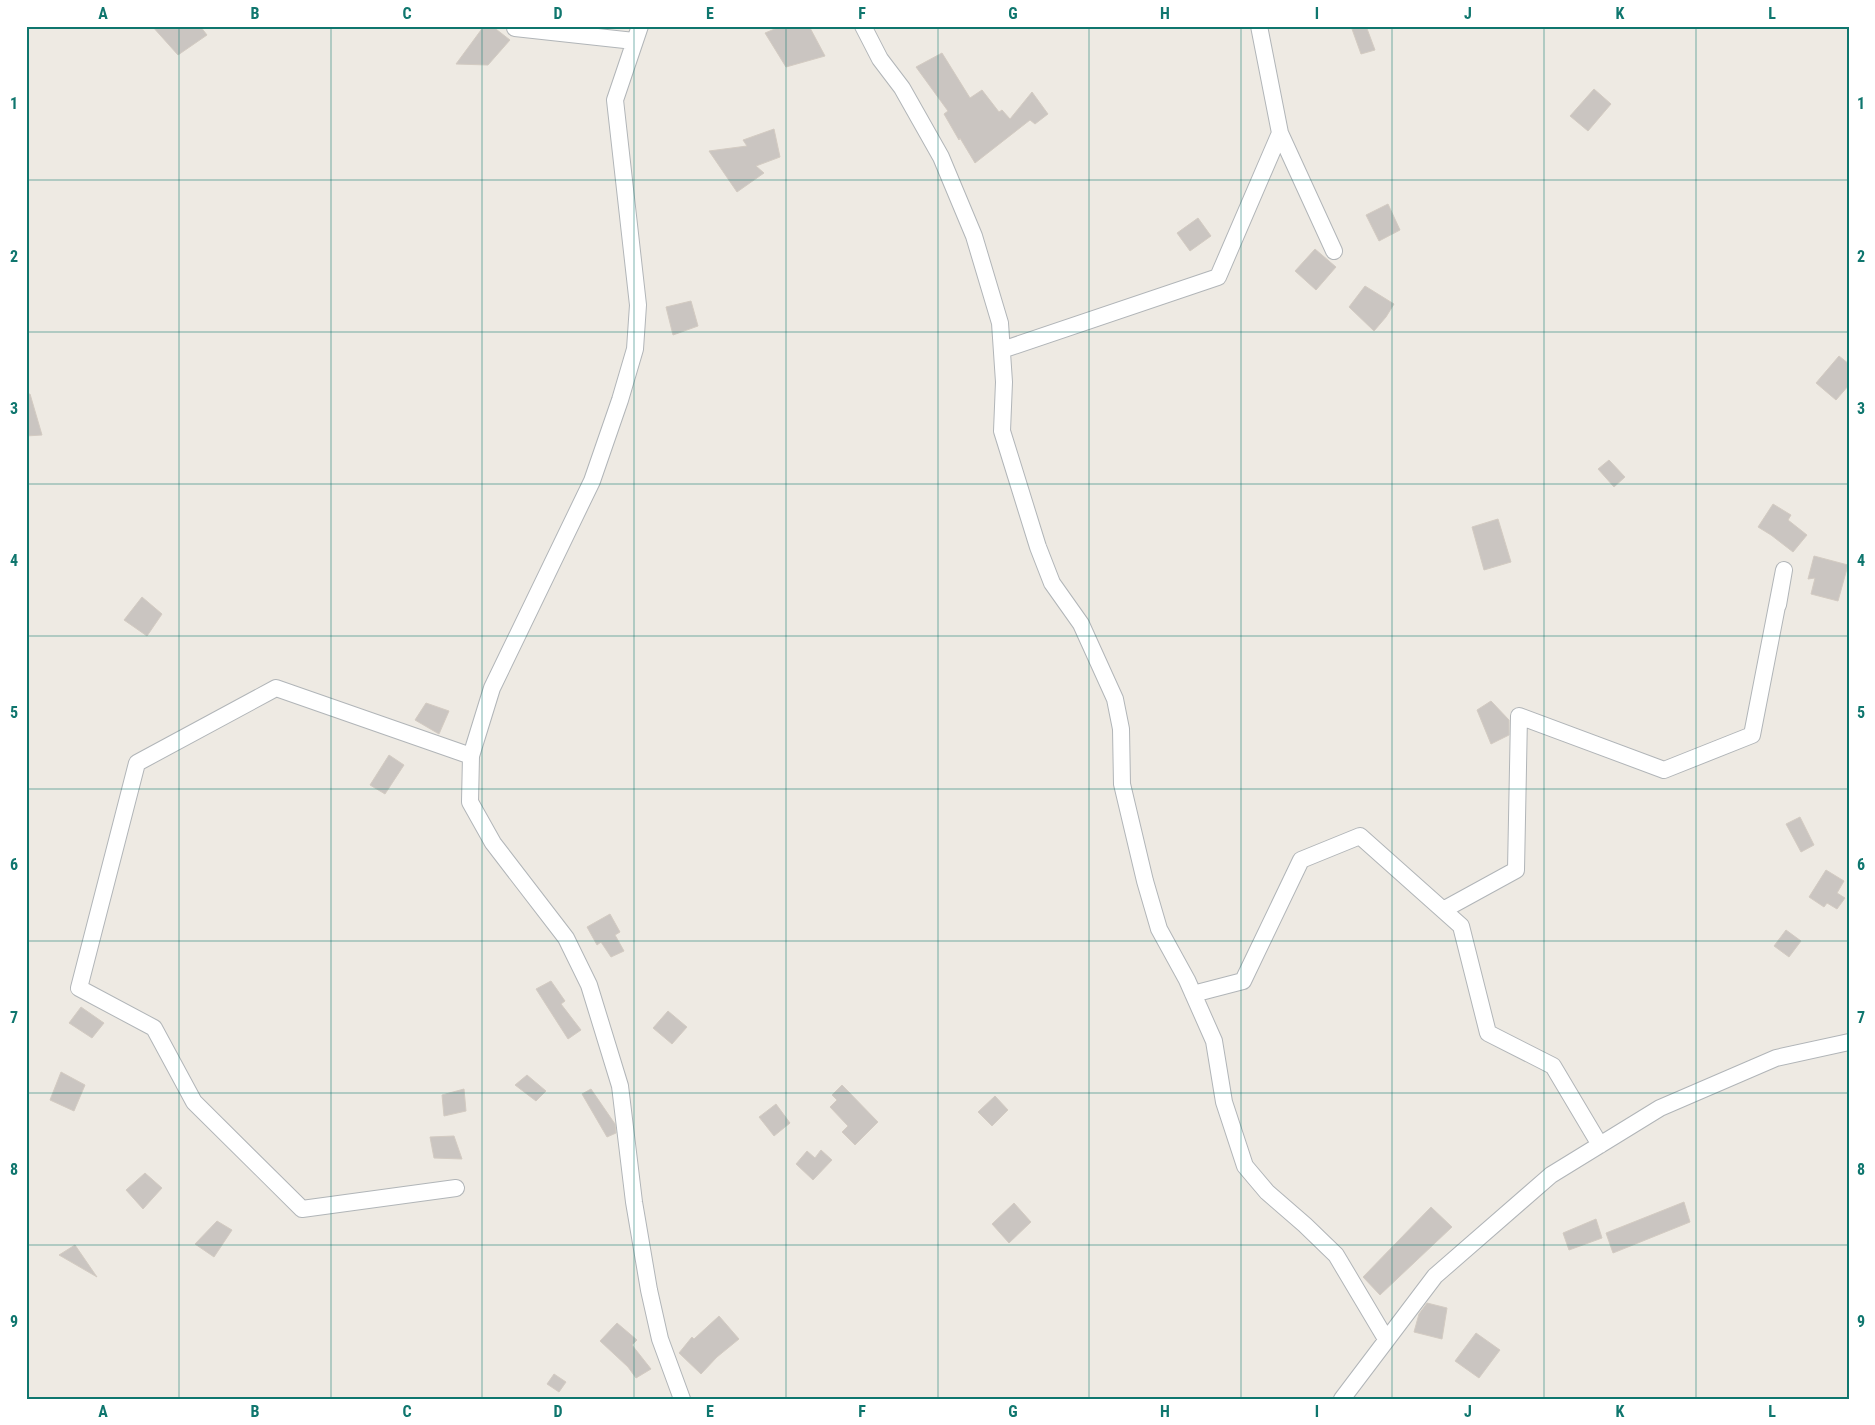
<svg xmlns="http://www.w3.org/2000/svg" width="1875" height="1425" font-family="'Roboto Condensed',sans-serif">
<rect width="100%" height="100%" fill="#eeeae3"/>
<path fill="#cac5c1" stroke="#d3cbc2" d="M152,26H200L207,35L178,55Z
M484,26H492L510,40L488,65L456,64Z
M782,26H809L825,56L786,67L765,33Z
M1359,26H1366L1375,50L1361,54L1352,29Z
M942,53L970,98L982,90L999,112L1002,110L1010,119L1032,92L1048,114L1035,124L1030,120L975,163L960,138L959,140L944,114L948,111L916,67Z
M1594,89L1611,104L1588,131L1570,116Z
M774,129L780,157L756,166L764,173L737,192L709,151L747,146L743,140Z
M1388,204L1400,230L1379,241L1366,215Z
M1198,218L1211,236L1190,251L1177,233Z
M1315,249L1336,267L1316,290L1295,271Z
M1365,286L1394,304L1386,317L1374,331L1349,307Z
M691,301L698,326L673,335L666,307Z
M1839,356L1849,364V385L1836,400L1816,383Z
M26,394H30L42,435L26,436Z
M1609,460L1625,477L1614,487L1598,469Z
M1773,504L1791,515L1788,520L1807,535L1793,552L1771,535L1758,527Z
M1498,519L1511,562L1484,570L1472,527Z
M1814,556L1848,565L1838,601L1811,594L1815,578L1808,579Z
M142,597L162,614L147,636L124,620Z
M1491,701L1509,720V735L1491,744L1477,710Z
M426,703L449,711L439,734L415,720Z
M389,755L404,765L385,794L370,785Z
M1800,817L1814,845L1801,852L1786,824Z
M1826,870L1844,881L1837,893L1845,898L1837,909L1827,903L1824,907L1809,897Z
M610,914L620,932L615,935L624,951L611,957L601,942L597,945L587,927Z
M1786,930L1801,941L1789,957L1774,946Z
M551,981L565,1001L561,1004L581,1030L568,1039L536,989Z
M81,1007L104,1023L92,1038L69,1023Z
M668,1011L687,1027L672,1044L653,1028Z
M61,1072L85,1085L74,1111L50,1100Z
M527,1075L546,1091L536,1101L515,1085Z
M842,1085L878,1122L855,1145L842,1132L848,1126L830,1107L837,1100L832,1095Z
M464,1089L466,1111L444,1116L442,1095Z
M591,1089L615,1124L616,1133L607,1137L582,1094Z
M995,1096L1008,1110L992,1126L978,1112Z
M776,1104L790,1123L774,1136L759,1117Z
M454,1136L462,1159L434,1158L430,1137Z
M821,1150L832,1160L813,1180L796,1164L807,1151L815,1158Z
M145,1173L162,1188L143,1209L126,1190Z
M1684,1202L1690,1222L1613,1253L1606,1233Z
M1014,1203L1031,1222L1009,1243L992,1224Z
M1431,1207L1452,1227L1380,1295L1363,1277Z
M1596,1219L1602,1238L1569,1250L1563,1233Z
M217,1221L232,1230L214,1257L195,1244Z
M75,1245L97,1277L59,1255Z
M1427,1303L1447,1308L1442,1339L1414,1332L1419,1314Z
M719,1316L739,1339L717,1357L701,1374L679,1353L692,1337L694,1339Z
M617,1323L637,1340L632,1345L651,1369L636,1378L628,1367L600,1341Z
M1476,1333L1500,1350L1479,1378L1455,1361Z
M554,1374L566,1382L559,1392L547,1384Z"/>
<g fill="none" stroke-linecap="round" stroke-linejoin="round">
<defs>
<path id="minor" d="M640,26L615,100L638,305L635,349L620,400L592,481L492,688L471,756L470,802L493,843L566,938L589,985L620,1086L634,1202L649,1290L660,1339L682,1399
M863,26L880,59L902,88L941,157L974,236L1000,323L1004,382L1002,431L1038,547L1052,583L1081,624L1115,699L1121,729L1122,784L1145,881L1159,929L1187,980L1214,1041L1224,1102L1245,1166L1267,1192L1305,1225L1336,1255L1386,1339
M515,28L634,41
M1280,133L1334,251
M1002,350L1218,277L1280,133L1259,26
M1443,910L1516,870L1519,716L1664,770L1752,735L1784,570L1778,605
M1193,994L1243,981L1301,860L1360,836L1461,926L1488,1033L1553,1066L1600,1145
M456,1188L302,1209L194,1102L154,1028L79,988L137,763L276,688L471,756
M1342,1399L1435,1276L1551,1175L1660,1108L1776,1058L1849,1042"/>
</defs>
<use href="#minor" stroke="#b1b5b8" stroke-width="18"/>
<use href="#minor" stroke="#fff" stroke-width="16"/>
</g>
<path fill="none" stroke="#0f766e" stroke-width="1" stroke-opacity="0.55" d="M179,26V1399M331,26V1399M482,26V1399M634,26V1399M786,26V1399M938,26V1399M1089,26V1399M1241,26V1399M1392,26V1399M1544,26V1399M1696,26V1399M26,180H1849M26,332H1849M26,484H1849M26,636H1849M26,789H1849M26,941H1849M26,1093H1849M26,1245H1849"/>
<rect width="1875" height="1425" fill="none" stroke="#ffffff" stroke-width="55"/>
<rect x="28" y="28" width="1820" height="1370" fill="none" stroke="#0f766e" stroke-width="2"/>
<g font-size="16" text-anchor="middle" font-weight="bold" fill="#0f766e">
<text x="103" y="19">A</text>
<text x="255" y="19">B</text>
<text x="407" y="19">C</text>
<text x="558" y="19">D</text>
<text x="710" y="19">E</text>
<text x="862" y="19">F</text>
<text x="1013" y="19">G</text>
<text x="1165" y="19">H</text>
<text x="1317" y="19">I</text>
<text x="1468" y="19">J</text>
<text x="1620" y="19">K</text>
<text x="1772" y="19">L</text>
<text x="14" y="109">1</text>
<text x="1861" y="109">1</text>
<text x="14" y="262">2</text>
<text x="1861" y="262">2</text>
<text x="14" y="414">3</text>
<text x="1861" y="414">3</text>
<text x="14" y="566">4</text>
<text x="1861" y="566">4</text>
<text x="14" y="718">5</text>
<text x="1861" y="718">5</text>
<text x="14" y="870">6</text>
<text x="1861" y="870">6</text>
<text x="14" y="1023">7</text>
<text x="1861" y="1023">7</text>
<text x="14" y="1175">8</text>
<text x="1861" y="1175">8</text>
<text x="14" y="1327">9</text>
<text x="1861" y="1327">9</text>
<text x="103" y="1417">A</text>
<text x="255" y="1417">B</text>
<text x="407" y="1417">C</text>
<text x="558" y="1417">D</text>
<text x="710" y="1417">E</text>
<text x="862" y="1417">F</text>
<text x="1013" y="1417">G</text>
<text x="1165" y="1417">H</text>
<text x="1317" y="1417">I</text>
<text x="1468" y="1417">J</text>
<text x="1620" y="1417">K</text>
<text x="1772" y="1417">L</text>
</g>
</svg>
